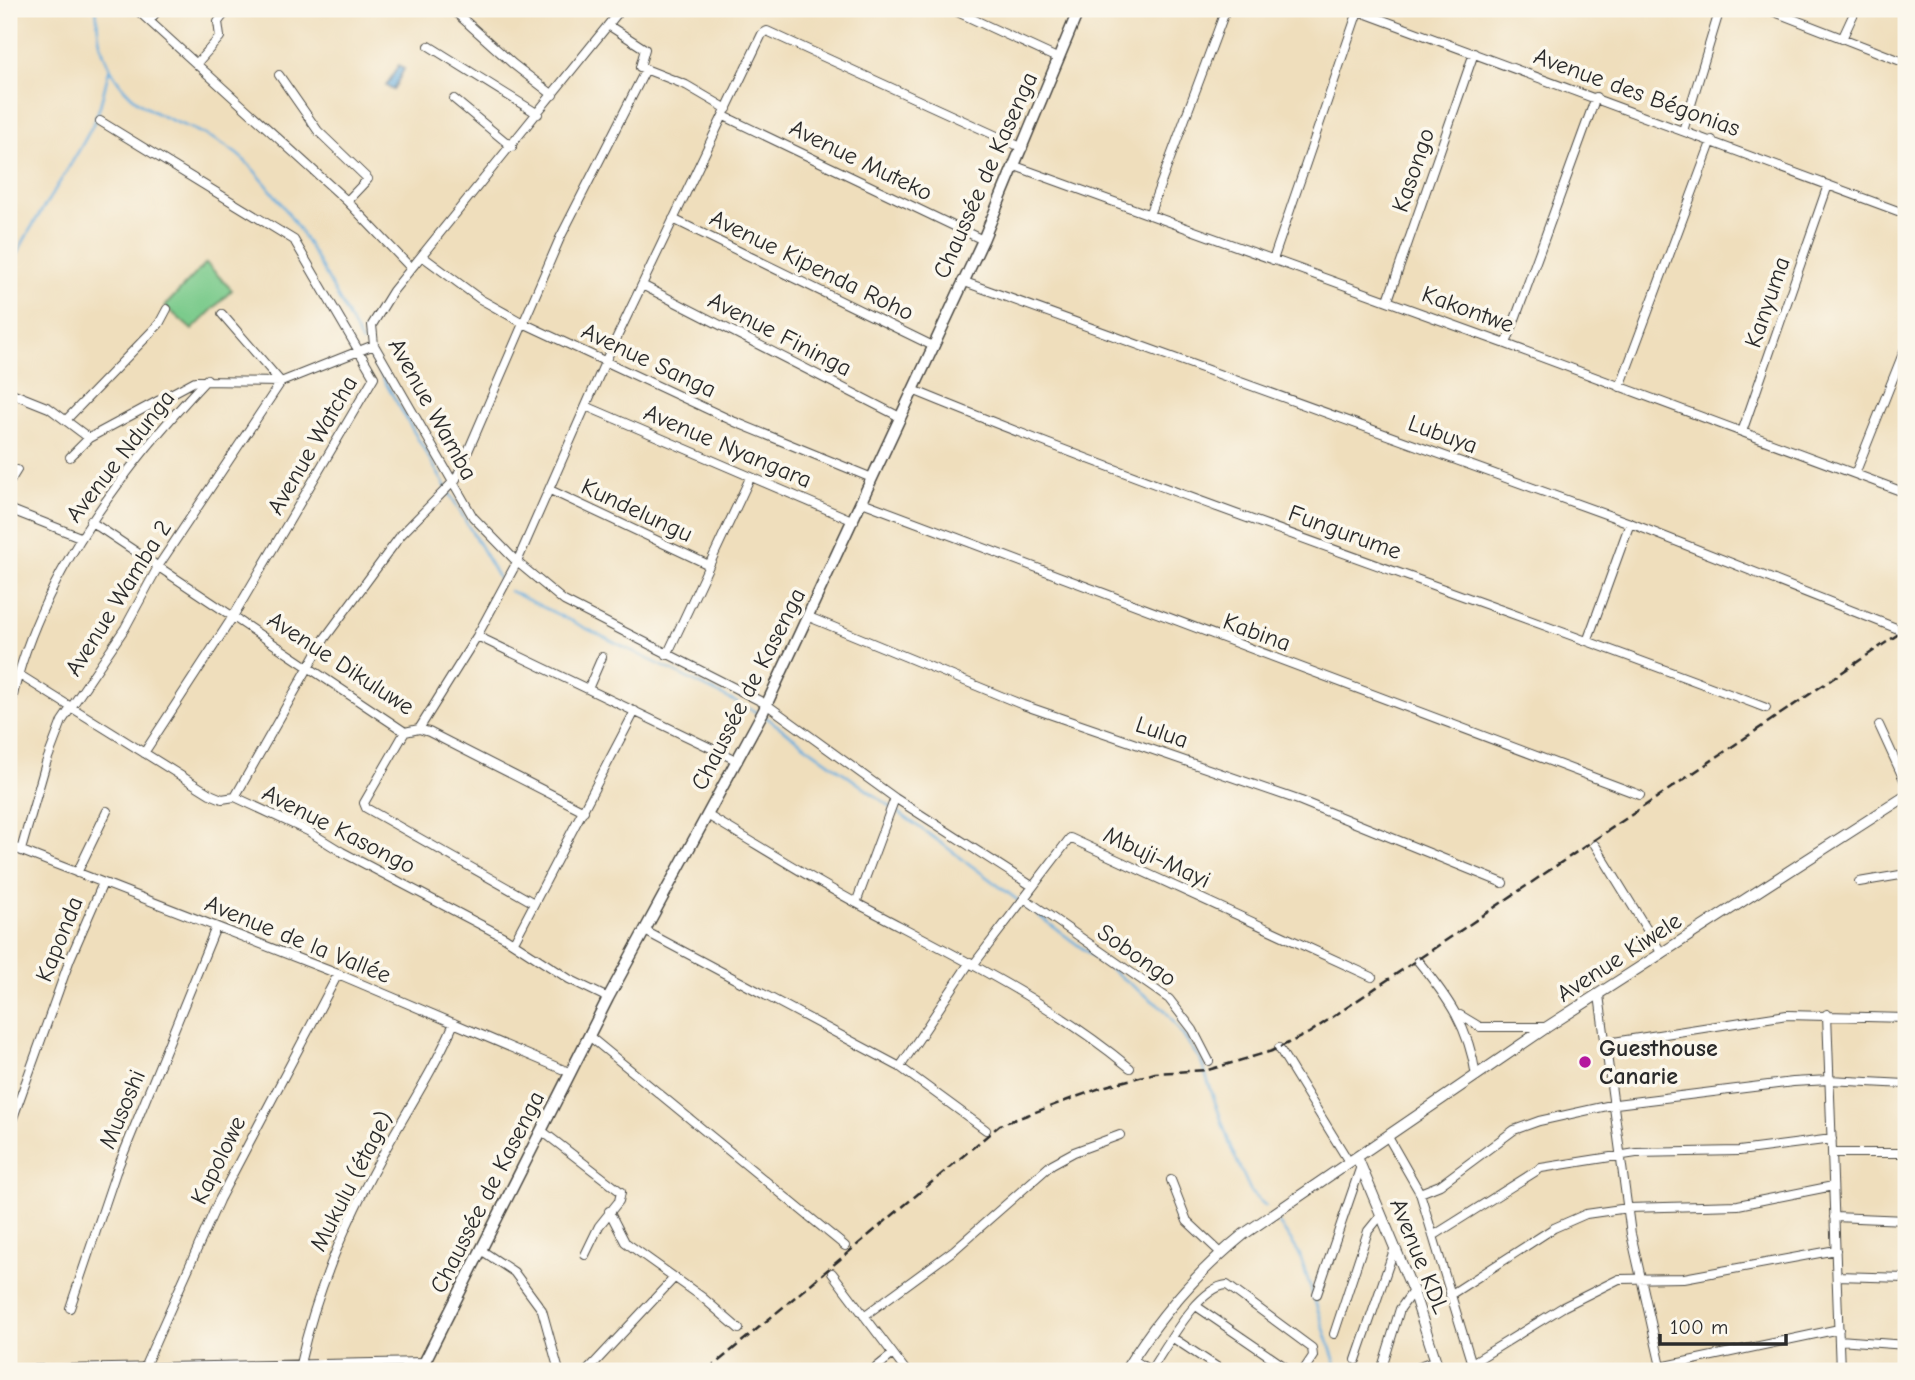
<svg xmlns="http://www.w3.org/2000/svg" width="1915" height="1380" font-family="'Comic Neue',sans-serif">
<rect width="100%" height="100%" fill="#fbf7ec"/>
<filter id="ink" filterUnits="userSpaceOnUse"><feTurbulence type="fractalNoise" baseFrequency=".0143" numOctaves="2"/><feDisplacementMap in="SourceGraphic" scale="14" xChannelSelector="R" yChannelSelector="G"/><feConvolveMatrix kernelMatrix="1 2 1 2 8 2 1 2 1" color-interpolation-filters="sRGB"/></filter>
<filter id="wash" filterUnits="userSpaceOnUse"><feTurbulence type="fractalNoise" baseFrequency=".00686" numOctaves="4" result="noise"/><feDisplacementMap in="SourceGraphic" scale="28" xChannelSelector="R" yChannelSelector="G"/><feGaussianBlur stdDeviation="1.57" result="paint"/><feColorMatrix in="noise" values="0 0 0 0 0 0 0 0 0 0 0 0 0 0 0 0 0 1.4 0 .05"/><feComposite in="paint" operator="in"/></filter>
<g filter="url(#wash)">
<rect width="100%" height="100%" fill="#efdebc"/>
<path fill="#7bcb8c" stroke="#537b5c" stroke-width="2" d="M206,263L232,290L192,330L165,306Z"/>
<path fill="#68adde" stroke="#4a6c84" stroke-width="2" d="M399,65L404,69L393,90L386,86Z"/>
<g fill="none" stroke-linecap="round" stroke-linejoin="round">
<path stroke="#68adde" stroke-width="2.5" d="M96,9C98,21 97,34 101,46C129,133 199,111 252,168C299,218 330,283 362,343
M9,272C31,218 70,174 95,120C102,104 105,84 110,67
M370,356L502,584
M510,591L758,713
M764,716L937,840L1165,1010L1201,1061L1231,1148L1252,1194L1266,1206
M1279,1223L1299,1253L1338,1371"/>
</g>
</g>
<g filter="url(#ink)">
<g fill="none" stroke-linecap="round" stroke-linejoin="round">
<defs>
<path id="minor" d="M136,9L347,201L411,268
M452,9L513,64L553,95
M621,9L393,291L372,325L374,345L473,517L517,562L564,601L766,704L895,798L1032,886
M951,9L1059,59
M1353,9L1906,214
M1767,9L1906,63
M149,21L159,9
M608,25L645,49L640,67L686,85L727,109
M1842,39L1856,9
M429,46L538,114
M197,63L220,37L218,22L228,9
M279,75L318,131L368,179L347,201
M454,99L512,147
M724,116L983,240
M100,121L294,240L374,377L234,615L144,753
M1683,131L1720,9
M1015,166L1506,344L1906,493
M1149,215L1226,9
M673,219L933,346
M422,256L480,299L523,323L735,422L872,478
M1273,260L1358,11
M962,281L1630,523L1906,632
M642,285L900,417
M1388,300L1474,53
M1506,344L1596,97
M1620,387L1712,140
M913,390C1194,505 1483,599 1766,708
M9,392L49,408L89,438
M588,407L854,521
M67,419L159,324L167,309
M1742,432L1828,185
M70,457L89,438L195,381L281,382L374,345
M1855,474L1906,346
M9,483L17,470
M550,490L709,565
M862,502L1640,795
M9,509L80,537
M90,521L405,732L419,729L429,732L584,811
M809,617L1023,705L1301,801L1503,883
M477,636L738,761
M1588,639L1630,523
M667,655L750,478
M18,674L210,794L222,799L235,797L308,831L342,852L504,937L569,979L608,998
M588,689L602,657
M9,716C30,590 121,470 207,379
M1879,725L1906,784
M419,729L477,636L517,562L606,360L762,34L767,31L1023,148
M405,732L364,803L366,808L534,903
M235,797L325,638L401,535L456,479L560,238L646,69
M707,815C758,845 808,877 860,905C954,955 1048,1000 1130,1068
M1595,845L1662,954
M9,846L338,974L571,1073
M21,850L46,763L62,721L125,628L159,565L281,382L222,314
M77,873L107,811
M1859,882L1906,874
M1024,898L1169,999L1193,1030L1209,1061
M856,903L895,798
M645,931L900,1067L986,1130
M514,942L635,711
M1418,961C1448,998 1469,1027 1476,1076
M974,964L1070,838L1372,977
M1599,995L1631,1234L1662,1371
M1827,1014L1840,1371
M1460,1015L1480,1027H1546
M589,1036L845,1246
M1607,1043L1787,1015L1906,1018
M1279,1048L1349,1162
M900,1067L970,962
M9,1129L70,959L103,883
M542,1131L621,1192L619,1201L599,1226L585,1255
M1388,1137L1420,1193L1474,1371
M1832,1153H1906
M1171,1180L1187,1221L1221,1253
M1420,1193L1440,1185L1514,1130L1539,1121L1616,1104L1793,1082L1829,1080L1906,1084
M609,1211L625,1242L702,1297L739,1329
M1834,1217L1906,1220
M1433,1236L1541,1168L1636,1153L1739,1151L1832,1139
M481,1250L514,1272L542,1310L559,1371
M832,1273L906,1371
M1837,1276L1906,1278
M1317,1294L1361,1166
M1450,1295L1554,1228L1586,1214L1628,1208L1738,1205L1833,1186
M1196,1306L1291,1371
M70,1308L116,1172L216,927
M864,1316L954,1250L1052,1164L1074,1152L1120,1135
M1334,1334L1368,1231L1381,1215
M1173,1338L1223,1371
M1839,1340L1906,1345
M1132,1359L1151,1371
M1356,1360L1395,1247
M1472,1363L1563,1307L1619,1279L1684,1278L1836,1250
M300,1364C318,1283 352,1207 393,1136C415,1098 437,1063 454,1023
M144,1368L219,1200L338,974
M9,1370L425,1362
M587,1371L674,1278
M872,1371L893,1354
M1150,1371C1166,1348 1198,1287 1227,1285L1312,1348L1313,1356L1303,1371
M1381,1371L1400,1309L1413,1291
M1415,1371L1422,1365L1436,1360
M1642,1371L1839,1329"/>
<path id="tertiary" d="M1357,1157L1413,1291L1439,1371
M1125,1371C1157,1319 1196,1273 1244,1234L1547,1027L1906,796"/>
<path id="secondary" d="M420,1371L608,998L763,712L983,240L1079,9"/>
</defs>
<use href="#minor" stroke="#484641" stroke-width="10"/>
<use href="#tertiary" stroke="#484641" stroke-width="12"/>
<use href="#secondary" stroke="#484641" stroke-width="13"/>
<use href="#minor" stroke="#fff" stroke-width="8"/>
<use href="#tertiary" stroke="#fff" stroke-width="10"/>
<use href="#secondary" stroke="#fff" stroke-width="10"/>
<path stroke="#2b2b2b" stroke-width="2.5" stroke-dasharray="10 5" stroke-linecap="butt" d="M707,1371L1000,1125L1106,1086L1155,1073L1208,1070L1272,1051L1309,1033L1906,629"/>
</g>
</g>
<circle fill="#b5179e" stroke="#fbf7ec" stroke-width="2.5" cx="1585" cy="1062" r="7"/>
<g text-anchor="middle" stroke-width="7" stroke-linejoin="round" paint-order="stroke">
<g font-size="24" fill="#2b2b2b" stroke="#fbf7ec">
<text transform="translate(1637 92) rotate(20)" y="8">Avenue des Bégonias</text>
<text transform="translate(861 160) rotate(26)" y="8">Avenue Muteko</text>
<text transform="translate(1413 170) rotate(-71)" y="8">Kasongo</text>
<text transform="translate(985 175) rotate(-66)" y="8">Chaussée de Kasenga</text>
<text transform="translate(812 265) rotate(26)" y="8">Avenue Kipenda Roho</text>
<text transform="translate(1767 302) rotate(-71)" y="8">Kanyuma</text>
<text transform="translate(1468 309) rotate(20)" y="8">Kakontwe</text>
<text transform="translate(780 334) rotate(27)" y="8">Avenue Fininga</text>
<text transform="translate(649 360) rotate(25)" y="8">Avenue Sanga</text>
<text transform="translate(433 409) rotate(61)" y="8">Avenue Wamba</text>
<text transform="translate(1443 434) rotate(20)" y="8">Lubuya</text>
<text transform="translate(312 445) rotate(-60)" y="8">Avenue Watcha</text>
<text transform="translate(728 446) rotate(23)" y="8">Avenue Nyangara</text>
<text transform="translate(120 456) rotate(-52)" y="8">Avenue Ndunga</text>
<text transform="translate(637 510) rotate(25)" y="8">Kundelungu</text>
<text transform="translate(1345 532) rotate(20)" y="8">Fungurume</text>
<text transform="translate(118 598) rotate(-58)" y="8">Avenue Wamba 2</text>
<text transform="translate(1257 632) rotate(20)" y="8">Kabina</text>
<text transform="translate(341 663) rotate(33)" y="8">Avenue Dikuluwe</text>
<text transform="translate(748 689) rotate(-63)" y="8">Chaussée de Kasenga</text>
<text transform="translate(1162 732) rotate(19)" y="8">Lulua</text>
<text transform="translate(339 829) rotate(27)" y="8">Avenue Kasongo</text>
<text transform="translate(1157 857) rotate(25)" y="8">Mbuji-Mayi</text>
<text transform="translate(59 939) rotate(-68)" y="8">Kaponda</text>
<text transform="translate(298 939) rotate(22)" y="8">Avenue de la Vallée</text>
<text transform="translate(1137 955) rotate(35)" y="8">Sobongo</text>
<text transform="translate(1619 957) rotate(-33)" y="8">Avenue Kiwele</text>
<text transform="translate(122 1109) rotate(-67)" y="8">Musoshi</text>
<text transform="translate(218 1160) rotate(-64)" y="8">Kapolowe</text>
<text transform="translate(351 1181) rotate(-63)" y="8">Mukulu (étage)</text>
<text transform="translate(487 1192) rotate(-63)" y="8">Chaussée de Kasenga</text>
<text transform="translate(1420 1256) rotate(68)" y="8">Avenue KDL</text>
</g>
<g font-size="24" font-weight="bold" fill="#2b2b2b" stroke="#fbf7ec" text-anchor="start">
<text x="1599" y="1056">Guesthouse<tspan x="1599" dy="28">Canarie</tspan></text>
</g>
</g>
<rect width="1915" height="1380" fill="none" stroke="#fbf7ec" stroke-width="35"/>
<path d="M1660 1334v10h126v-10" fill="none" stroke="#2b2b2b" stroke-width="3.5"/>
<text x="1670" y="1334" font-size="21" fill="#2b2b2b" stroke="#fbf7ec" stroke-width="5" paint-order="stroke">100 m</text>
</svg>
